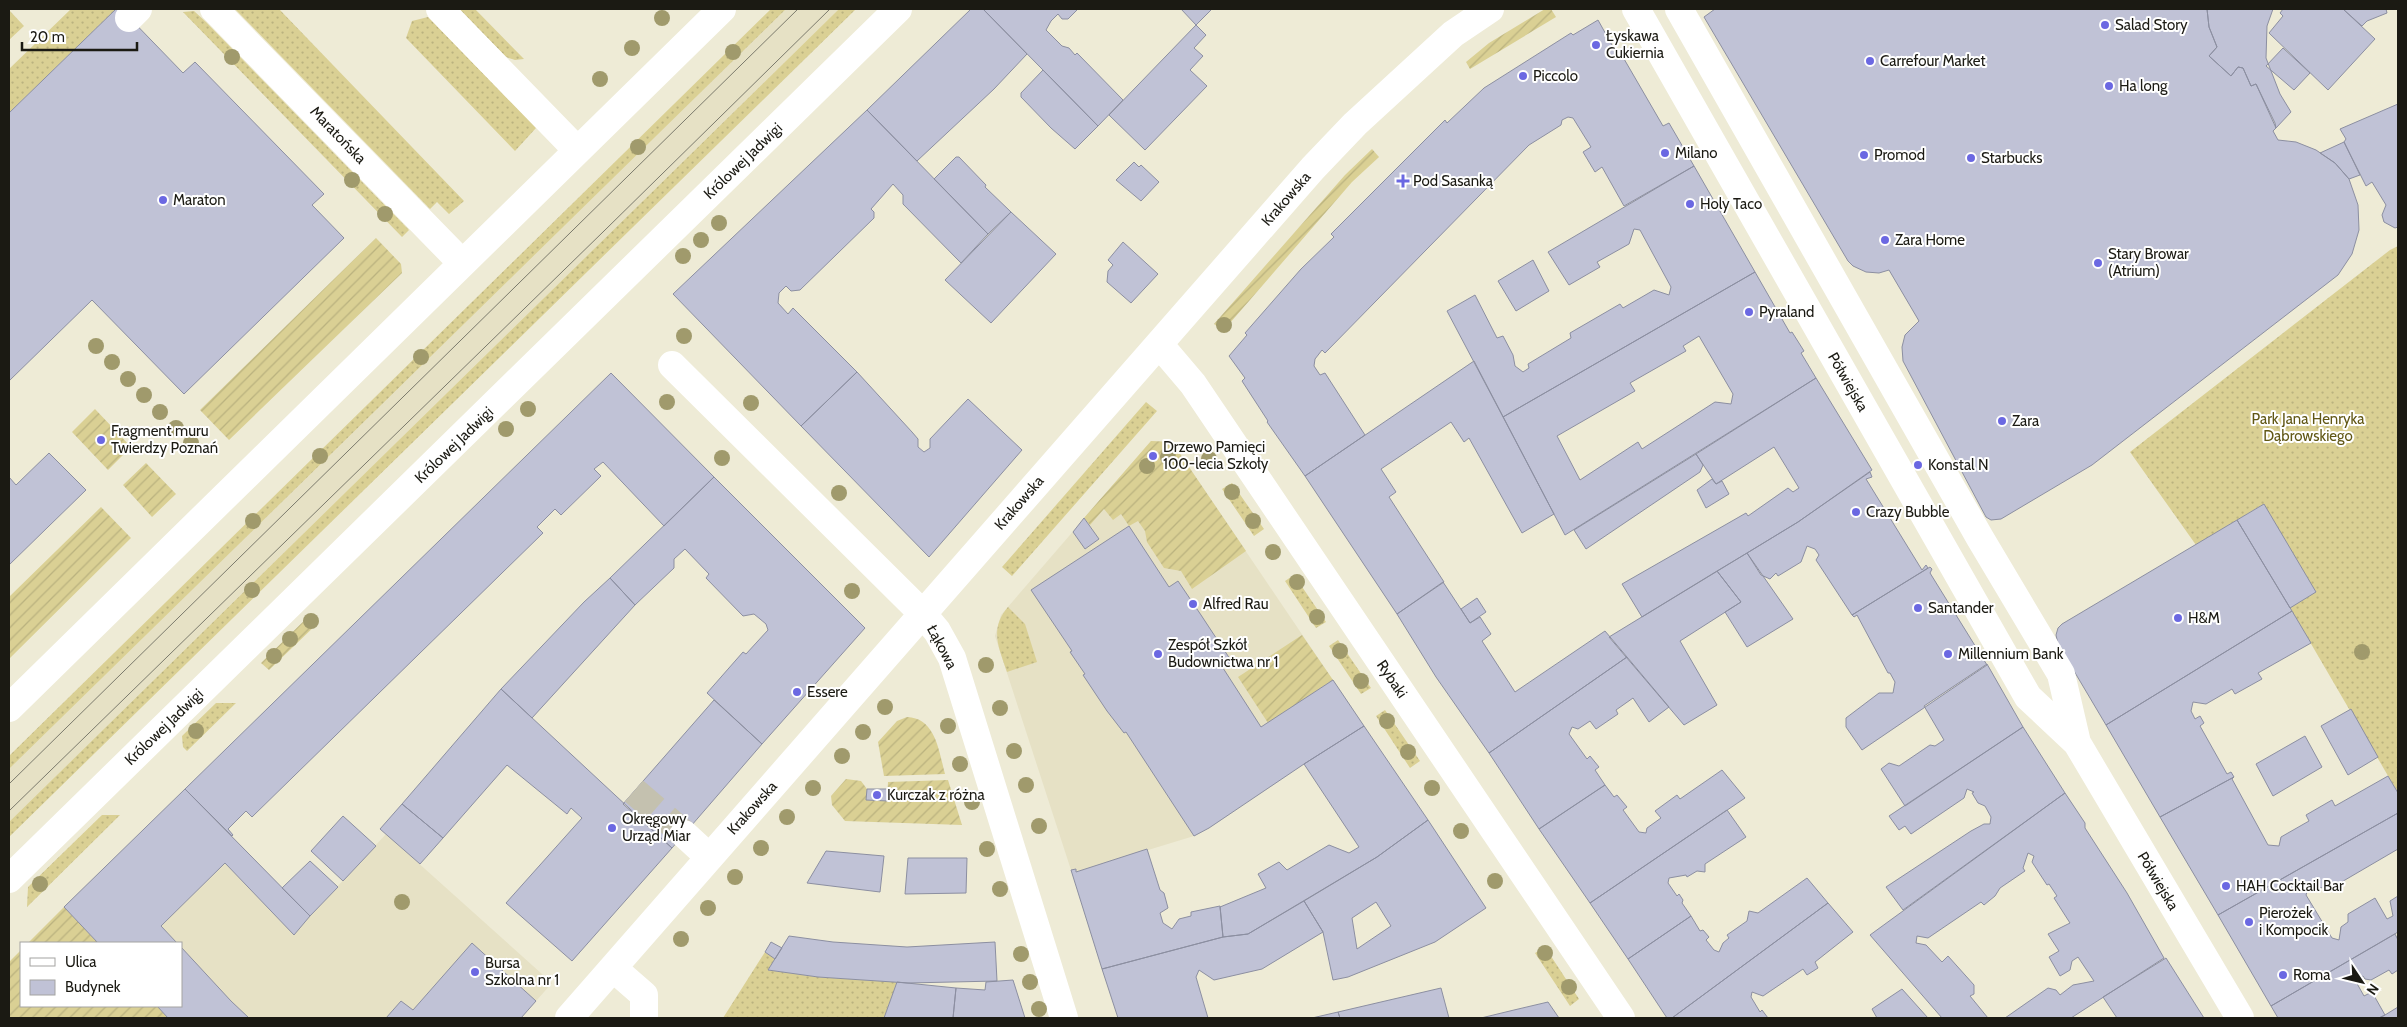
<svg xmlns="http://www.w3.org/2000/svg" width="2407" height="1027" font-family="Cabin,sans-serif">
<defs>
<pattern id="grass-dots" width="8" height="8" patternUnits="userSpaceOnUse" patternTransform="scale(1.25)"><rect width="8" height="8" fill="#dad094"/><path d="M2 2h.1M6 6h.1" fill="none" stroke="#bab27f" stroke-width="1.8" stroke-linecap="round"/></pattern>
<pattern id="garden-furrows" width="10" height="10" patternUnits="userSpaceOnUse" patternTransform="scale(1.25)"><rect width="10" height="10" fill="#dad094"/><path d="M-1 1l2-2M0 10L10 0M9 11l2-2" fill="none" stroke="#bab27f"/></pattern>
</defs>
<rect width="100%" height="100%" fill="#eeebd6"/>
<path fill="#e6e1c5" d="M786,9H839L9,822V769Z
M1151,441L1172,442L1364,726L1304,764L1209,828L1194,836L1076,872V869L1071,870L995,636L1001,615Z
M185,789L310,916L386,834L552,983L521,1018H168L157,1006H181V943H98L64,907Z"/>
<path fill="url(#grass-dots)" d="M71,9H116L9,113V69Z
M235,9H279L464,201L449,214L437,202L430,209Z
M459,9H475L524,59L515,60L506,57Z
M771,9H786L9,769V756Z
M839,9H856L9,837V822Z
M9,10L24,26L9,40Z
M194,11L206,22L409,230L402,237L183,12Z
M428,17L536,128L515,151L406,38L412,21Z
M2398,246V793L2289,606L2262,505L2196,545L2130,452L2390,250Z
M1146,402L1157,411L1012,576L1002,567Z
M1232,483L1264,529L1254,536L1222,489Z
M1294,575L1326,622L1316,628L1285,581Z
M1008,607L1025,624L1037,662L1007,672C999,648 989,629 1008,607Z
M1338,640L1371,688L1361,694L1329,646Z
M216,703H236L187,751L183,747L182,736Z
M1385,710L1420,761L1410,768L1376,716Z
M102,815H120L27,907L28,887Z
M1545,947L1579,999L1570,1006L1535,953Z
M765,952L775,959L768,970L818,977L897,982L884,1018H723Z"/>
<path fill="url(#garden-furrows)" d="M1545,9H1551L1556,17L1470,69L1466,62L1489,43Z
M1372,149L1379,157L1352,182L1223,331L1214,324L1345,175Z
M376,238L401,264L402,273L229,440L200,410Z
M95,409L131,447L108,470L72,432Z
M1151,441L1172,442L1246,551L1192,589L1181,571L1164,568L1147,542L1145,531L1138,521L1129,526L1121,514L1113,520L1104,509L1090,525L1084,518Z
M146,463L176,494L152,517L123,485Z
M101,507L131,538L9,659V597Z
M311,614L319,622L269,670L261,663Z
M1302,635L1333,680L1268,723L1238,677Z
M907,717C936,718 939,752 945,774L884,776L878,742L897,721Z
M846,779L861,781L867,789V800L887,801L888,782L948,780L962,825L845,821L832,805L831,796Z
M64,907L98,943H28Z
M21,950V1006H157L168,1018H9V962Z"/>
<path fill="#c0c2d6" stroke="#8c8fa1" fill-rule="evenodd" d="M116,9H121L183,73L195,62L324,194L312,205L344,238L184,394L92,300L9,381V113Z
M971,9H983L1027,54L994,89L917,161L867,110Z
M983,9H1078L1068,19H1062L1058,14L1051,21L1046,30L1062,46L1069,48L1075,55L1077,53L1123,100L1098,126Z
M1181,9H1212L1196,25Z
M1715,9H2207L2209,27L2217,47L2209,56L2231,76L2238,67L2243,68L2251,86L2256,84L2275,123L2276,128L2273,131L2278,140L2296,142L2316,150L2335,163L2349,179L2358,205L2359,230L2352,254L2338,275L2092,465L2001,519L1991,520L1986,517L1903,361L1902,347L1905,335L1919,321L1889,270L1879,273L1866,272L1853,266L1848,261L1704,17Z
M2207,9H2273L2267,26L2266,58L2280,94L2291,112L2276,128L2256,84L2251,86L2243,68L2238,67L2231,76L2209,56L2217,47L2209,27Z
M2283,9H2343L2375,39L2328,90L2269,33L2283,16L2280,13Z
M2343,9H2386L2387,13L2367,21L2362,26Z
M1598,20L1617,54L1620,52L1663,126L1669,123L1694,166L1624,206L1602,167L1595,172L1583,152L1591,147L1573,118L1568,117L1562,120L1561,125L1529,145L1325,353L1322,350L1315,359L1314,366L1320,375L1325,373L1365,435L1305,476L1267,422L1268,421L1242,381L1245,378L1229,356L1247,335L1245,333L1301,269L1334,237L1331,234L1445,120L1447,123L1484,88L1571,33L1573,35Z
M1196,25L1206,35L1194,48L1203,56L1190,70L1207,86L1145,150L1109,115Z
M2283,48L2310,73L2294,90L2266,66Z
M1043,70L1098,126L1075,149L1051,128L1021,97V93Z
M2398,104V227L2395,228L2384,222L2382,215L2386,205L2372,182L2366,186L2344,142L2346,139L2340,129Z
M867,110L988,234L961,263L903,204V195L893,184L871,209L874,212V218L800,290L791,291L786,286L779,293L778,303L788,314L793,308L857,372L801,426L673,294Z
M2344,142L2360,175L2349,179L2335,163L2320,153Z
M956,157H959L986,185L985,187L1011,212L988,234L934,179Z
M1134,162L1139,167L1141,165L1159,182L1141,201L1116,180Z
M1694,166L1755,272L1503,417L1447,311L1475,295L1497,338L1503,336L1513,355L1515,366L1523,372L1529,368L1528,364L1571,338L1570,333L1620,304L1623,308L1654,290L1669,295L1671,287L1640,230L1634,229L1629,244L1597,262L1600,267L1569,285L1548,252Z
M1011,212L1056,254L991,323L945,280Z
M1123,242L1158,274L1131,303L1107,282L1108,271L1113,265L1108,260Z
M1533,260L1549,291L1516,311L1498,281Z
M1755,272L1790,333L1792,332L1804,351L1801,353L1816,378L1565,535L1503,417ZM1699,336L1733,394L1731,404L1715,402L1642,449L1638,442L1580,480L1557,436L1635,391L1630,383L1686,351L1683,346Z
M1474,361L1554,514L1522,533L1469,438L1464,442L1451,422L1381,469L1396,492L1389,497L1444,582L1397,614L1305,476Z
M857,372L912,432L918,439V447L924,452L930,448V439L968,399L1022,450L929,557L801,426Z
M611,373L714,477L664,526L603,462L594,469L601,476L561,515L555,509L537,527L543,533L252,817L246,811L228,829L233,835L232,836L185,789Z
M1816,378L1872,470L1798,522L1642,617L1622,584L1746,513L1748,516L1788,488L1793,492L1799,488L1774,447L1716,484L1696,454Z
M49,453L86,490L9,565V477L16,485Z
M1696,454L1703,465L1700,472L1586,549L1574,530Z
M1870,472L1872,477L1866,479L1922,570L1926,565L1928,568L1852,615L1816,560L1819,555L1815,549L1807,546L1801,562L1778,576L1776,573L1770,579L1761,575L1747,553L1798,522Z
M714,477L865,628L762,744L707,693L743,652L746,654L768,630L766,624L754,614L743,616L706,578L709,574L685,549L674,559V568L635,605L610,578Z
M1712,479L1716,484L1722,481L1729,494L1706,508L1697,490Z
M2264,504L2316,592L2290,608L2237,520Z
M1084,518L1099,539L1085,549L1073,532Z
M2237,520L2292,611L2106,725L2058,644L2056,635L2058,628L2062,624Z
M1129,526L1169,587L1178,581L1201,615L1232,662L1223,668L1261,727L1333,680L1364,726L1304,764L1209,828L1194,836L1126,732L1124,733L1107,711L1083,675L1085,674L1070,652L1072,651L1031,590Z
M1747,553L1793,619L1747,647L1725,612L1741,602L1717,571Z
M1930,567L1932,569L1930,573L1987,665L1862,750L1846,727V718L1879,693H1893L1895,682L1890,673H1888L1857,615L1854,617L1852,615Z
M1717,571L1741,602L1680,641L1717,705L1684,725L1609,637Z
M610,578L635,605L532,718L501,689L584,602Z
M1443,582L1470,623L1480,617L1491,634L1482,641L1515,692L1605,631L1627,657L1489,753L1436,677L1397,614Z
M1477,598L1486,612L1470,623L1461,609Z
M2292,611L2311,643L2258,673L2262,679L2235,694L2232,689L2206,704L2193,702L2191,711L2195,719L2200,716L2204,723L2200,726L2227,774L2231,772L2234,777L2160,817L2106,725Z
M1627,657L1669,707L1649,722L1633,698L1616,710L1618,714L1596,729L1590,721L1578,729L1572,727L1569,734L1587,759L1590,756L1599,767L1595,770L1605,785L1539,829L1489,753Z
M1987,664L2023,727L1905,806L1881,769L1889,763L1899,766L1930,745L1935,746L1944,740L1924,706Z
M501,689L672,848L572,961L506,903L582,818L571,808L567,814L507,765L443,838L402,804Z
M714,700L762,744L672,848L623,804Z
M2351,709L2378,757L2348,775L2321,726Z
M1364,726L1428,820L1377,857L1248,934L1223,937L1220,907L1266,888L1258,874L1279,862L1287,870L1329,845L1349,853L1359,847L1304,764Z
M2023,727L2065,793L1903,910L1886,887L1971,831L1984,824H1990L1991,817L1985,806L1978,803L1972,793L1974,792L1967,789L1964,798L1911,834L1905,826L1899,830L1889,816Z
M2305,736L2322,767L2273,796L2256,764Z
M1722,770L1745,798L1590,903L1539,829L1605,785L1614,797L1617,795L1627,807L1623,810L1639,832L1646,833L1647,828L1661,818L1655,811L1677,795L1680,799Z
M2388,776L2398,793V813L2218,915L2160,817L2234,777L2232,779L2268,845L2279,846L2281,837L2309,821L2306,815L2332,800L2335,806Z
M185,789L310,916L294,935L225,863L161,926L177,943H98L64,907Z
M867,789H888V801L866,800Z
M2065,793L2085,823V828L2127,893L2164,958L2071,1018H2005L2048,988L2056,990L2060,995L2073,985L2094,981L2078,957L2072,961L2070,970L2060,976L2049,957L2059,951L2048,934L2070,923L2054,898L2057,896L2049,884L2047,885L2032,862L2034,856L2028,853L2023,868L2025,871L2000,888L1995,896L1984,905L1981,902L1928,938L1917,936L1916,943L1926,945L1942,962L1948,956L1974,985V994L1970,996L1988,1018H1942L1870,935Z
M402,804L443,838L420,864L380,829Z
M1727,810L1746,837L1705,864V872L1697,871L1687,877L1686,875L1669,878L1668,883L1677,896L1679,894L1683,900L1682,903L1691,916L1628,959L1590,903Z
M2398,813V849L2333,887L2328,884L2321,888L2314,883L2310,884L2306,895L2332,938L2339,940L2341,927L2348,922V914L2375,898L2387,919L2393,916L2390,901L2398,896V932L2271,1006L2218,915Z
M343,816L376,846L343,881L311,851Z
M1428,820L1486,908L1435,942L1348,977L1333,980L1323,932L1304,901L1377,857ZM1376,902L1391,926L1357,949L1352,918Z
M1147,849L1160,890L1164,893L1168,908L1160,913L1163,923L1172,929L1179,919L1191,916V912L1220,906L1223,937L1102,969L1071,870L1076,869V872Z
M826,851L884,856L880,892L807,883Z
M908,858H967L966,893L905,894Z
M310,861L338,887L310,916L282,888Z
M1807,878L1828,903L1672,1018H1667L1628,959L1691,916L1700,931L1703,930L1709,937L1706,940L1714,950L1719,952L1723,943L1729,938L1727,935L1747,921L1749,911L1758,913Z
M1304,901L1323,932L1262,969L1214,980L1199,970L1196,977L1208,1018H1118L1102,969L1223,937L1248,934Z
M1828,903L1853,932L1815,962L1818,968L1807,975L1803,969L1763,996L1752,992L1751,997L1760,1012L1762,1010L1768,1018H1672Z
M2395,934L2398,940V970L2392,974L2389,970L2371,980L2365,979L2363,976L2355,980L2364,996L2372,992L2385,1015L2379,1018H2278L2271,1006Z
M789,936L833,942L907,947L995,942L997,981L908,983L818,977L768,970Z
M771,942L782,948L775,959L765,952Z
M472,943L536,1001L521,1018H386L401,1001L413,1010Z
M181,947L231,1001L249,1018H168L157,1006H181Z
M2166,958L2204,1018H2117L2103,997Z
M1013,980L1025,1018H953L956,988L985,990L986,982Z
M897,982L956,988L953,1018H884Z
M1441,988L1449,1018H1340L1338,1012Z
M1902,989L1928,1018H1877L1872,1009Z
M1548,1002L1559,1018H1481L1514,1010Z
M2398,1007V1018H2379L2385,1015Z
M1338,1012L1340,1018H1312Z"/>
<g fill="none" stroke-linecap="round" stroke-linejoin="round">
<path stroke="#c4c1af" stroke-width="28" stroke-dasharray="28 14" stroke-linecap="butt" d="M634,791L684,834"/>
<path stroke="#fff" stroke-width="28" d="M214,9L462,263
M440,9L577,150
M1636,9L2028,697L2077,743L2240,1018
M1679,9L1980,538L2061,674L2077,743
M129,18L138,9
M1159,344L1193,384L1621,1018
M672,365L922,613L937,631L952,658L1064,1018
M9,708L722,9
M684,834L709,857
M9,879L898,9
M613,968L644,995V1018
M569,1018L1313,168L1355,124L1453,34L1490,9"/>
<path stroke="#7b7a6c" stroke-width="1" d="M9,784L798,9
M9,811L604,231L830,9"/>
</g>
<g fill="#a09a6c">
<circle cx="662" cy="18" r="8"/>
<circle cx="632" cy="48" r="8"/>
<circle cx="733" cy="52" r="8"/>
<circle cx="232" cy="57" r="8"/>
<circle cx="600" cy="79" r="8"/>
<circle cx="638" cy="147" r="8"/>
<circle cx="352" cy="180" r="8"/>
<circle cx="385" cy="214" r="8"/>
<circle cx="719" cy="223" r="8"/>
<circle cx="701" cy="240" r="8"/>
<circle cx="683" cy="256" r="8"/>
<circle cx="1224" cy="325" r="8"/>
<circle cx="684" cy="336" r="8"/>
<circle cx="96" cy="346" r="8"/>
<circle cx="421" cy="357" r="8"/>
<circle cx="112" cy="362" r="8"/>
<circle cx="128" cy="379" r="8"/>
<circle cx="144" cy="395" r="8"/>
<circle cx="667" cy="402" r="8"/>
<circle cx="751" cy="403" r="8"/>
<circle cx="528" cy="409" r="8"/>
<circle cx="160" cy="412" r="8"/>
<circle cx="176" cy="428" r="8"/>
<circle cx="506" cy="429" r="8"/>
<circle cx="191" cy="443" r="8"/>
<circle cx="320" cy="456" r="8"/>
<circle cx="1168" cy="457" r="8"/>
<circle cx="722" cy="458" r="8"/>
<circle cx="1209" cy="459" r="8"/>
<circle cx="1147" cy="466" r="8"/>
<circle cx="1232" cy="492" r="8"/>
<circle cx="839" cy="493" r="8"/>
<circle cx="253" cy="521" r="8"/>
<circle cx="1253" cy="521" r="8"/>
<circle cx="1273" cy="552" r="8"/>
<circle cx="1297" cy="582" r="8"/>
<circle cx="252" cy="590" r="8"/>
<circle cx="852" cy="591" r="8"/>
<circle cx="1317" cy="617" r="8"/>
<circle cx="311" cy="621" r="8"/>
<circle cx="290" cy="639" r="8"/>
<circle cx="1340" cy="651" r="8"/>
<circle cx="2362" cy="652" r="8"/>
<circle cx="274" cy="656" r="8"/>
<circle cx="986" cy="665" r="8"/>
<circle cx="1361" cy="681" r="8"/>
<circle cx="885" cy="707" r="8"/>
<circle cx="1000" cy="708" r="8"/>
<circle cx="1387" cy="721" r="8"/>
<circle cx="948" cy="726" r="8"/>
<circle cx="196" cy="731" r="8"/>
<circle cx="863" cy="732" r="8"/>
<circle cx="1014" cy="751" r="8"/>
<circle cx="1408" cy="752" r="8"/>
<circle cx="842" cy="756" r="8"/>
<circle cx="960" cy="764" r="8"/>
<circle cx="1026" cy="785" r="8"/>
<circle cx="813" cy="788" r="8"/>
<circle cx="1432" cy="788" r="8"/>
<circle cx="972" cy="802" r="8"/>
<circle cx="787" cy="817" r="8"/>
<circle cx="1039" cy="826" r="8"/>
<circle cx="1461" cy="831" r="8"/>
<circle cx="761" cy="848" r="8"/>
<circle cx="987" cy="849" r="8"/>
<circle cx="735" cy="877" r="8"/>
<circle cx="1495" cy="881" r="8"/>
<circle cx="40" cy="884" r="8"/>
<circle cx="1000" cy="889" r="8"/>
<circle cx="402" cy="902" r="8"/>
<circle cx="708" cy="908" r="8"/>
<circle cx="681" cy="939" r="8"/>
<circle cx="1545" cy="953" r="8"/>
<circle cx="1021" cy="954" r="8"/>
<circle cx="1030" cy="982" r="8"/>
<circle cx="1569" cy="987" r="8"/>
<circle cx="1039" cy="1009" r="8"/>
</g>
<g fill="#6b68e2" stroke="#fff" stroke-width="2">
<circle cx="2105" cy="25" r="5"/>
<circle cx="1596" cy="45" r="5"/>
<circle cx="1870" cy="61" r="5"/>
<circle cx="1523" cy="76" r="5"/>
<circle cx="2109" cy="86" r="5"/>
<circle cx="1665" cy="153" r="5"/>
<circle cx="1864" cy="155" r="5"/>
<circle cx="1971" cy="158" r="5"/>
<path d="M1400.5 173.5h5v5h5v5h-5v5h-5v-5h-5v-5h5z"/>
<circle cx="163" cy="200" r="5"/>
<circle cx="1690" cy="204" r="5"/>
<circle cx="1885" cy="240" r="5"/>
<circle cx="2098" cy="263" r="5"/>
<circle cx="1749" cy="312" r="5"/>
<circle cx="2002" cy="421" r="5"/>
<circle cx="101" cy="440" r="5"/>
<circle cx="1153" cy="456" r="5"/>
<circle cx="1918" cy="465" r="5"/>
<circle cx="1856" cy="512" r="5"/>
<circle cx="1193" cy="604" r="5"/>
<circle cx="1918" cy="608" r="5"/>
<circle cx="2178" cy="618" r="5"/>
<circle cx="1158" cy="654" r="5"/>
<circle cx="1948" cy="654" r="5"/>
<circle cx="797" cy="692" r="5"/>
<circle cx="877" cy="795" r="5"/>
<circle cx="612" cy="828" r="5"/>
<circle cx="2226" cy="886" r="5"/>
<circle cx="2249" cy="922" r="5"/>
<circle cx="475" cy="972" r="5"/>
<circle cx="2283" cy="975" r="5"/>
</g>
<g text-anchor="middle" stroke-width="4" stroke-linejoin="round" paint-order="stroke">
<g font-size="15" fill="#1b1a13" stroke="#fff" text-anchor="start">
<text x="2115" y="30">Salad Story</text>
<text x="1606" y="41">Łyskawa<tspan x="1606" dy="17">Cukiernia</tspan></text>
<text x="1880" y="66">Carrefour Market</text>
<text x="1533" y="81">Piccolo</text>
<text x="2119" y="91">Ha long</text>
<text x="1675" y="158">Milano</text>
<text x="1874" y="160">Promod</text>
<text x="1981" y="163">Starbucks</text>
<text x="1413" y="186">Pod Sasanką</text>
<text x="173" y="205">Maraton</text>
<text x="1700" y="209">Holy Taco</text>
<text x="1895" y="245">Zara Home</text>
<text x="2108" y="259">Stary Browar<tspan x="2108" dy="17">(Atrium)</tspan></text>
<text x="1759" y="317">Pyraland</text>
<text x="2012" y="426">Zara</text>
<text x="111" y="436">Fragment muru<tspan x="111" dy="17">Twierdzy Poznań</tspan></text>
<text x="1163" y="452">Drzewo Pamięci<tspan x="1163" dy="17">100-lecia Szkoły</tspan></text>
<text x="1928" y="470">Konstal N</text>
<text x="1866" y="517">Crazy Bubble</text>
<text x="1203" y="609">Alfred Rau</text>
<text x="1928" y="613">Santander</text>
<text x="2188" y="623">H&amp;M</text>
<text x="1168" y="650">Zespół Szkół<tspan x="1168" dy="17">Budownictwa nr 1</tspan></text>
<text x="1958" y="659">Millennium Bank</text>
<text x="807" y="697">Essere</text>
<text x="887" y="800">Kurczak z różna</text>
<text x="622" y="824">Okręgowy<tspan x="622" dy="17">Urząd Miar</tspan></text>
<text x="2236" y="891">HAH Cocktail Bar</text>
<text x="2259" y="918">Pierożek<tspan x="2259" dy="17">i Kompocik</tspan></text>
<text x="485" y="968">Bursa<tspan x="485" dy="17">Szkolna nr 1</tspan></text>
<text x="2293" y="980">Roma</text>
</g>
<g font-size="15" fill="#1b1a13" stroke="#fff">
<text transform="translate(338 135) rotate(46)" y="5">Maratońska</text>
<text transform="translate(743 161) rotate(-44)" y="5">Królowej Jadwigi</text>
<text transform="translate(1286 199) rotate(-49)" y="5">Krakowska</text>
<text transform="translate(1848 382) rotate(60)" y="5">Półwiejska</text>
<text transform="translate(454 445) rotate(-44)" y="5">Królowej Jadwigi</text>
<text transform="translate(1019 503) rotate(-49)" y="5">Krakowska</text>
<text transform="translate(942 647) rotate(62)" y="5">Łąkowa</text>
<text transform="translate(1392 679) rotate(56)" y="5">Rybaki</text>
<text transform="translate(164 727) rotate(-44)" y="5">Królowej Jadwigi</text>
<text transform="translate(752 808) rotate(-48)" y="5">Krakowska</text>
<text transform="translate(2158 881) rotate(59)" y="5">Półwiejska</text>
</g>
<g font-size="15" fill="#615715" stroke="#fff">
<text x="2308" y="424">Park Jana Henryka<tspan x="2308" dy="17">Dąbrowskiego</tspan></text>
</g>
</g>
<rect width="2407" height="1027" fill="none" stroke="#1b1a13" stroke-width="20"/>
<rect x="20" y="942" width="162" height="65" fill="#ffffff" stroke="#a4a3a1"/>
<rect x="30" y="958" width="25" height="8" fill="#ffffff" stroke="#a4a3a1"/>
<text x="65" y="967" font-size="15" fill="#1b1a13">Ulica</text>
<rect x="30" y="980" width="25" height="15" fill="#c0c2d6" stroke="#a4a3a1"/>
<text x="65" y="992" font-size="15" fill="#1b1a13">Budynek</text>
<g transform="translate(2362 982) rotate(125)" stroke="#ffffff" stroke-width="4" paint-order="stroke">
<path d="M0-4L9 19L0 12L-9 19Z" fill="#1b1a13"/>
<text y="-8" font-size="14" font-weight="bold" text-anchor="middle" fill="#1b1a13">N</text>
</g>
<path d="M22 42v8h115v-8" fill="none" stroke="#1b1a13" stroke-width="2.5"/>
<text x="30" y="42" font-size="15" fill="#1b1a13" stroke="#ffffff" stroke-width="4" paint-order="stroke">20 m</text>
</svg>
